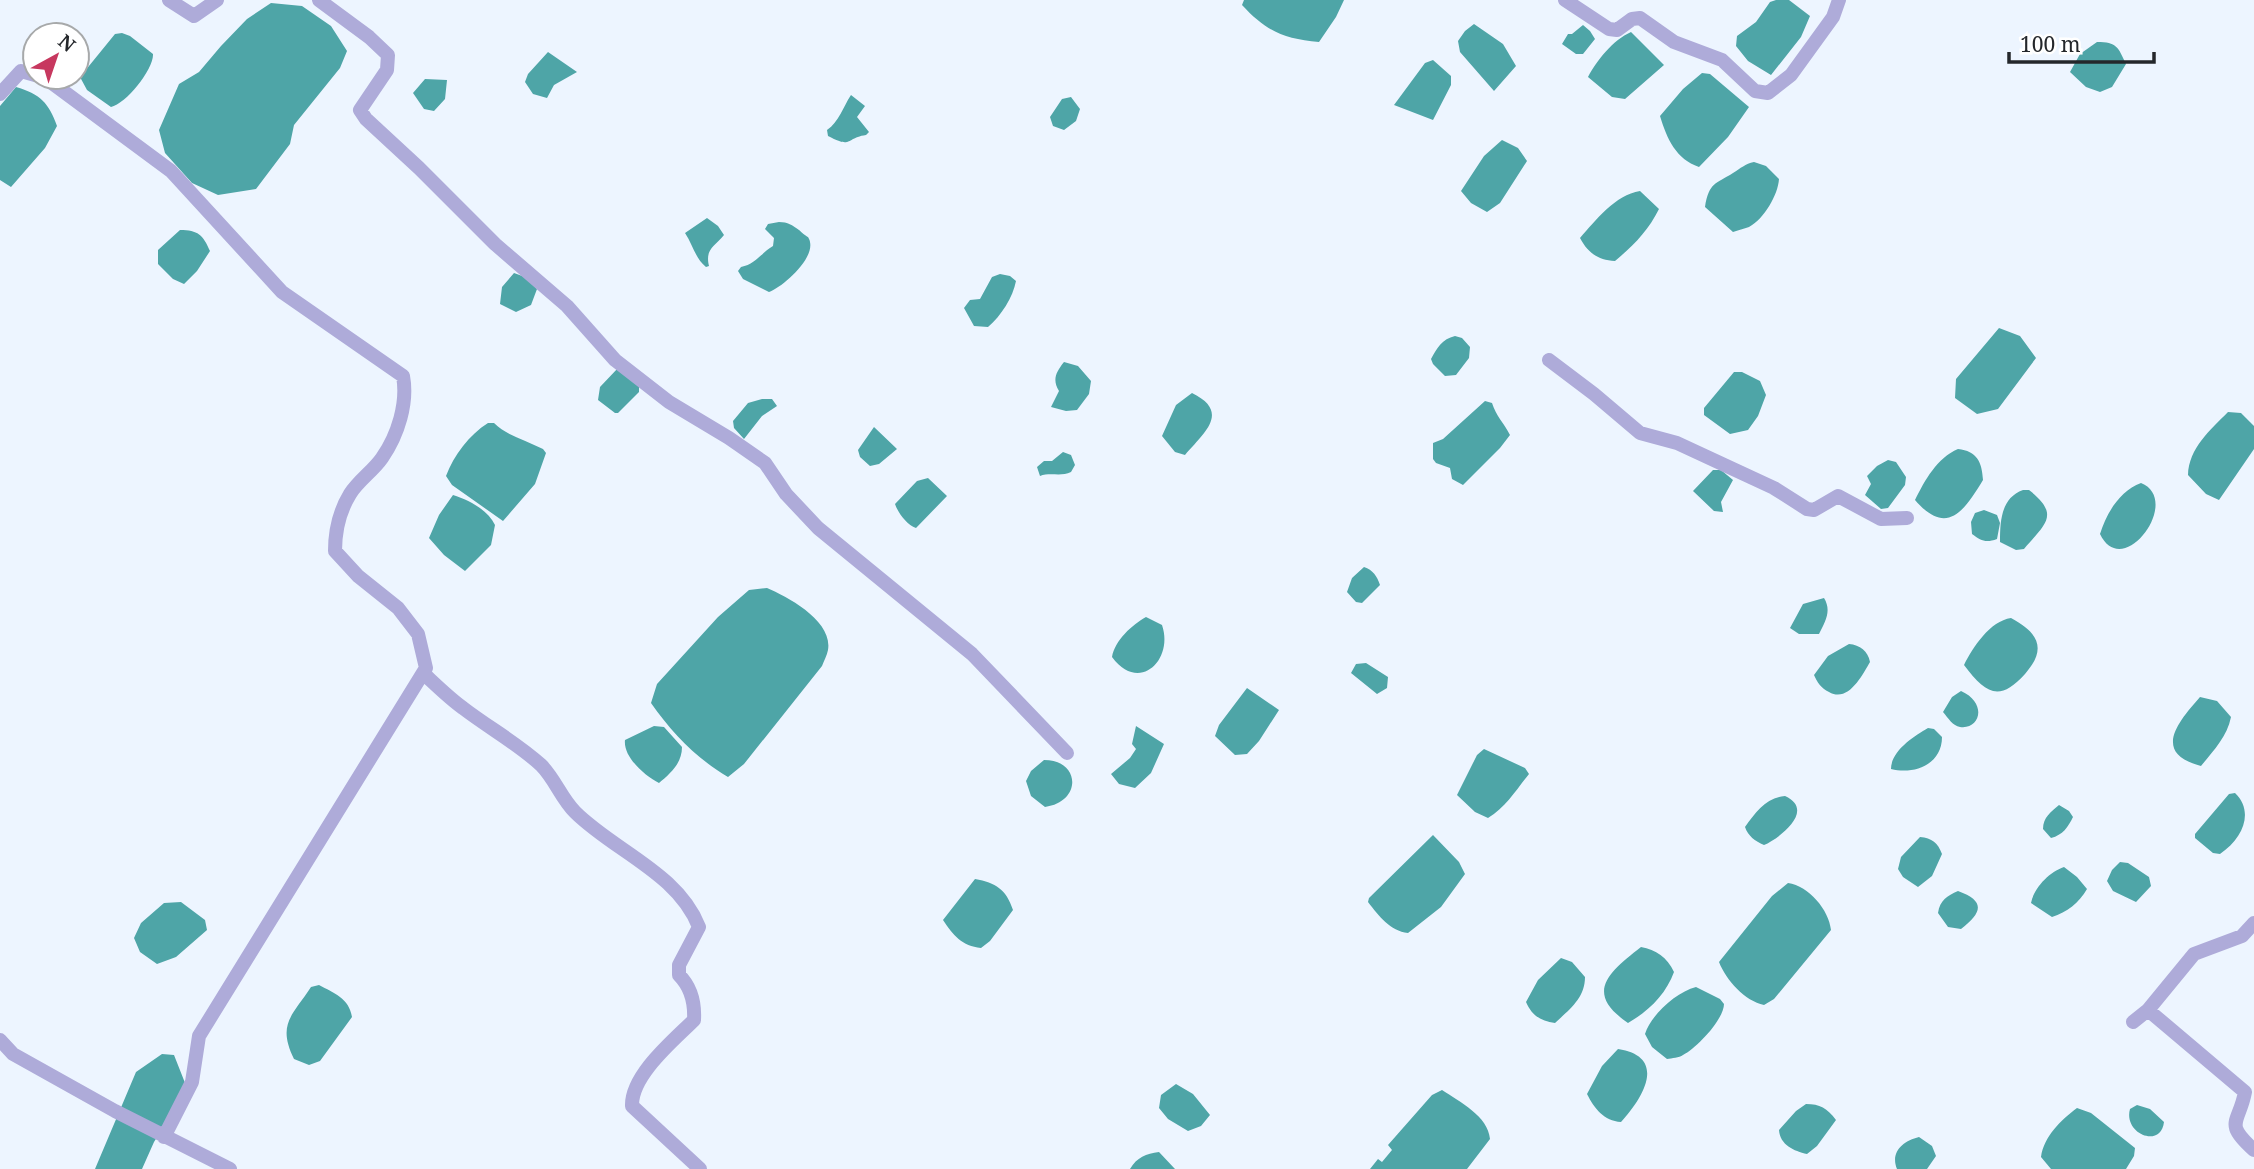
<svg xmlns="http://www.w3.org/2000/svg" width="2254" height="1169" font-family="'Noto Serif',serif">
<rect width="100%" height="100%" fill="#edf5ff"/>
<path fill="#4ea5a7" d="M1244,0H1344L1336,17L1319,42C1284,39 1266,31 1242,5Z
M1776,0H1789L1810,16L1801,37L1771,75L1748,61L1736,46L1737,36L1756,22L1770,2Z
M271,3L302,6L331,26L347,51L340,68L294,125L290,144L256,189L218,195L192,183L165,153L159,130L179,84L199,72L221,46L247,19Z
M1474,24L1503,44L1516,66L1494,91L1460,52L1458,41L1465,31Z
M1583,25L1590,31L1595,39L1583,54H1576L1562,44L1568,34H1572Z
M1631,32L1664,65L1625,99L1612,97L1588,77C1597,60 1613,40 1631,32Z
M122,33L130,36L153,54C154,69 126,104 111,107L87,90L80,77L115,34Z
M2097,42C2117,42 2118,47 2126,64L2112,87L2100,92L2086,87L2070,72L2080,54Z
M548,52L577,72L554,85L547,98L533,94L525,82L528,74Z
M1433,60L1451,76V85L1433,120L1394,105L1425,63Z
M1702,73L1710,74L1749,107L1728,137L1699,167C1676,159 1667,139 1660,116L1683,89Z
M425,79L447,80L445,99L434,111L424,109L413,93Z
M16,87C40,94 49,103 57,126L45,148L11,187L0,180V106Z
M851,95L865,106L857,117L869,132L866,135C845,138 853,149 828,136L827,130C839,122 843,107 851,95Z
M1071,97L1080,109L1076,121L1064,130L1053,126L1050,117L1062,99Z
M1502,140L1518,148L1527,161L1500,203L1487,212L1471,203L1461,191L1484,156Z
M1754,162L1766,166L1779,179C1778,195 1764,219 1749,227C1744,229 1738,230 1733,232L1705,207C1709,182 1716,184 1733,173C1741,168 1745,164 1754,162Z
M1640,191L1659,209C1648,231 1634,245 1615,261C1598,260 1588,253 1580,238C1596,220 1615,195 1640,191Z
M707,218L718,226L724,235C714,247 705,249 709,266L706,267C695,258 693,245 685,233Z
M779,222C788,222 792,225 799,230C800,231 807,237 808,237C820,255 783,287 769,292L743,279L738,271L741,267C756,264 761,253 773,246L774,238L765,229L768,224Z
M180,230C198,230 203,235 210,251L197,271L184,284L173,279L158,264V250Z
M514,273L525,277L537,289L531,305L516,312L500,304L502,287Z
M1000,274L1010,276L1016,281C1013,297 1001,316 988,327L974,326L964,308L970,300L980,299L992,277Z
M1999,328L2020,336L2036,358L1998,409L1977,414L1955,398L1956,379Z
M1455,336L1462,338L1470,347L1469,358L1456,375L1445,376L1433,364L1431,359C1437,348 1442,339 1455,336Z
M1064,362L1078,366L1091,381L1089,394L1077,410L1066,411L1051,407L1059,391C1052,380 1056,372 1064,362Z
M618,368L639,384V392L618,413H615L598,400L600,387Z
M1734,372H1742L1760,381L1766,395L1758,416L1748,430L1730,434L1704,415V408Z
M1192,393C1231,412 1204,433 1185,455L1175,452L1162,436L1176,405Z
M762,399H772L777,406L762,416L744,439L734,428L733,421L748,403Z
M1485,401L1492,403C1496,416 1504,423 1510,435L1500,448L1463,485L1452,479L1450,468L1436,463L1433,459V443L1443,439Z
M2228,412L2241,413L2254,426V449L2219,500L2206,494L2188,475C2189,448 2210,430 2228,412Z
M488,423H494C507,436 526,440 543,449L546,453L535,484L503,521L452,485L446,476C454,455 469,435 488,423Z
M874,427L897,449L879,464L870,466L860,457L858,450Z
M1958,449C1977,451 1982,462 1983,480C1964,511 1947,537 1915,500C1925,480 1937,458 1958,449Z
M1063,452L1071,455L1075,465L1071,472C1061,477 1050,472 1040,476L1037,467L1044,461H1052Z
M1888,460L1896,462L1906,477L1905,485L1888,508L1881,509L1865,495L1871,484L1867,476L1877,466Z
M1713,470H1721L1733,480L1721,502L1723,512L1714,511L1693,491Z
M928,478L947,496L916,528C907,525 898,513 895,504L917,481Z
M2141,483C2183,500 2123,582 2100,534C2107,512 2120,491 2141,483Z
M2023,490H2029C2061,515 2045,524 2024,549L2016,550L2000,542C2000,521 2001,498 2023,490Z
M453,495C469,500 488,510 495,525L491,545L465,571L444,555L429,538L439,515Z
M1984,510L1997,515L2000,523L1997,539C1986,543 1981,541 1972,534L1971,522L1975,513Z
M1364,567C1373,570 1377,576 1380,585L1362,603L1356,602L1347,592L1352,578Z
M767,588C788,597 833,621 828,650C827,655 824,661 822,666L744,764L728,777C696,758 672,733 651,703L657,684L718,617L749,590Z
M1824,598C1832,611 1825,622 1819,634H1799L1790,628L1803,604Z
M1146,617L1162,625C1174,660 1139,694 1112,657C1115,640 1132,625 1146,617Z
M2011,618C2039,633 2047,649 2025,674C1999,703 1985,693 1964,665C1973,647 1990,621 2011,618Z
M1849,644C1860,645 1868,651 1870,662C1862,676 1848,703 1829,692C1821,688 1817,682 1814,675L1828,656Z
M1366,663L1388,677L1387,688L1377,694L1351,673L1356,664Z
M1247,688L1279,710L1259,741L1247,754L1235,755L1215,736L1219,725Z
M1961,691C1988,703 1980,730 1960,727C1953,726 1948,718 1943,712L1952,697Z
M2200,697L2217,701L2231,717C2227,737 2213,751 2201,766C2151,753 2179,721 2200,697Z
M654,726L664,727L682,747C682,763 671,773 659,783C645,776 623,757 625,740Z
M1136,726L1164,744L1151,773L1135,788L1119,784L1111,774L1130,758L1136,749L1132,744Z
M1928,728L1934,729L1942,737C1942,764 1915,775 1891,769C1891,751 1914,736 1928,728Z
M1484,749L1525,768L1529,774C1516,790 1506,807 1488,818L1475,812L1457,795L1477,755Z
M1044,760C1081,760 1082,802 1045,807L1031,796L1026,781L1031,771Z
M2235,793C2254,811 2244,838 2220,854L2213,853L2195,838V834L2229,794Z
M1785,796C1816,810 1780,838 1764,845C1755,841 1748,836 1745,827C1756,812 1766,798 1785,796Z
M2059,805L2069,811L2073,817C2068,827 2063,835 2051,838L2043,829C2043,817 2051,812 2059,805Z
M1433,835L1459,862L1465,874L1441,907L1408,933C1390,931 1379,916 1368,902L1369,898Z
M1920,837C1932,838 1938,843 1942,854L1932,876L1918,887L1903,877L1898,869L1901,857Z
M2120,862L2128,863L2149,877L2151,886L2136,902L2113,891L2107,881L2112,870Z
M2064,867L2077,877L2087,889C2079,903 2067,912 2052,917L2031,903C2034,888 2049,872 2064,867Z
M975,879C996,883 1006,889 1013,910L990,941L981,948C962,946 953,935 943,920Z
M1788,883C1809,886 1829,910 1831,930L1774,999L1764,1005C1745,1001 1726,980 1719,962L1772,896Z
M1958,891C1986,901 1982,913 1961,929L1948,927L1938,913C1940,900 1947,896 1958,891Z
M181,902L205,920L207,930L176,957L157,964L140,952L134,938L141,923L164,903Z
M1641,947C1656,950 1667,957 1674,972C1666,994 1649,1011 1628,1023C1584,993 1608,973 1641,947Z
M1561,958L1572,962L1585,977C1585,998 1570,1009 1555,1023C1541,1021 1532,1016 1526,1002L1538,980Z
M319,985C334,993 349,998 352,1017L320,1061L309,1065L294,1059C277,1024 292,1016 311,987Z
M1696,987L1720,999L1724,1004C1724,1019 1697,1048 1683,1055C1679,1058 1672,1058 1667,1059L1652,1047L1645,1034C1651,1015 1676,992 1696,987Z
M1618,1049C1669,1057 1642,1099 1621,1122C1604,1121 1594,1108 1587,1094L1602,1066Z
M162,1054L174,1055L187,1088L154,1142L142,1169H95L136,1072Z
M1176,1084L1193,1094L1210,1115L1201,1126L1188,1131L1168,1119L1159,1108L1161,1095Z
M1442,1090C1460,1102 1488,1116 1490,1139L1467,1169H1370L1378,1159L1382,1162L1392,1150L1388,1145L1432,1095Z
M1806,1104C1820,1104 1827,1108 1836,1120L1817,1146L1807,1154C1794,1151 1780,1145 1779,1130L1796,1111Z
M2137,1105L2150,1109L2164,1122C2161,1149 2123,1134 2130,1109Z
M2077,1108L2091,1113L2135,1148L2134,1156L2126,1169H2051L2041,1157C2044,1136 2061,1120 2077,1108Z
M1919,1137L1932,1146L1936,1156L1927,1169H1897C1890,1152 1903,1141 1919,1137Z
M1159,1152L1175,1169H1130C1137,1157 1146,1154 1159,1152Z"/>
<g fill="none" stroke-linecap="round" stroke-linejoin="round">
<path stroke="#aeabd9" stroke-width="14" d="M169,0L194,16L217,0
M319,0L369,37L388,55L387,70L360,110L366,119L419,168L495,244L567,306L615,360L669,402L729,438L765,463L786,494L818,528L972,654L1067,753
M1565,0L1609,29L1617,30L1632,19L1640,18L1674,42L1722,60L1755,91L1768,93L1791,75L1833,17L1839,0
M44,77L171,171L282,292L403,376C408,403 398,435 382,458C373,471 358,481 350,494C339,512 335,532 335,551L358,576L398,608L418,634L426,668L199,1036L192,1082L164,1137
M0,94L21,71L35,75
M1549,360L1594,394L1640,433L1677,443L1774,488L1807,509L1814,510L1838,496L1881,519L1907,518
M423,673C436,685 449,698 463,708C489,728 517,743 541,765C555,779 561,798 575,812C614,851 678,873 699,927L679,965V975C691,987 695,1002 694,1020C674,1040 631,1075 632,1106L700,1169
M2148,1010L2245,1092C2239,1124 2223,1122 2254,1150
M2133,1022L2148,1010L2194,954L2242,936L2254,923
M0,1040L13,1054L115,1111L230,1169"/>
</g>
<g transform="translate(56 56) rotate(40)"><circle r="33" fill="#ffffff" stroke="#a7a9aa" stroke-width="2"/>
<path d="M0-5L12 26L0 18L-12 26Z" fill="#c7385f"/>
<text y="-10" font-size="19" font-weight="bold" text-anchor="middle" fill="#24272b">N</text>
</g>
<path d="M2009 52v10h145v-10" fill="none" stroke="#24272b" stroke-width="3.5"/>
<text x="2020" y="52" font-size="21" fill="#24272b" stroke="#ffffff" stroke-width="5" paint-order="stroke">100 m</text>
</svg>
